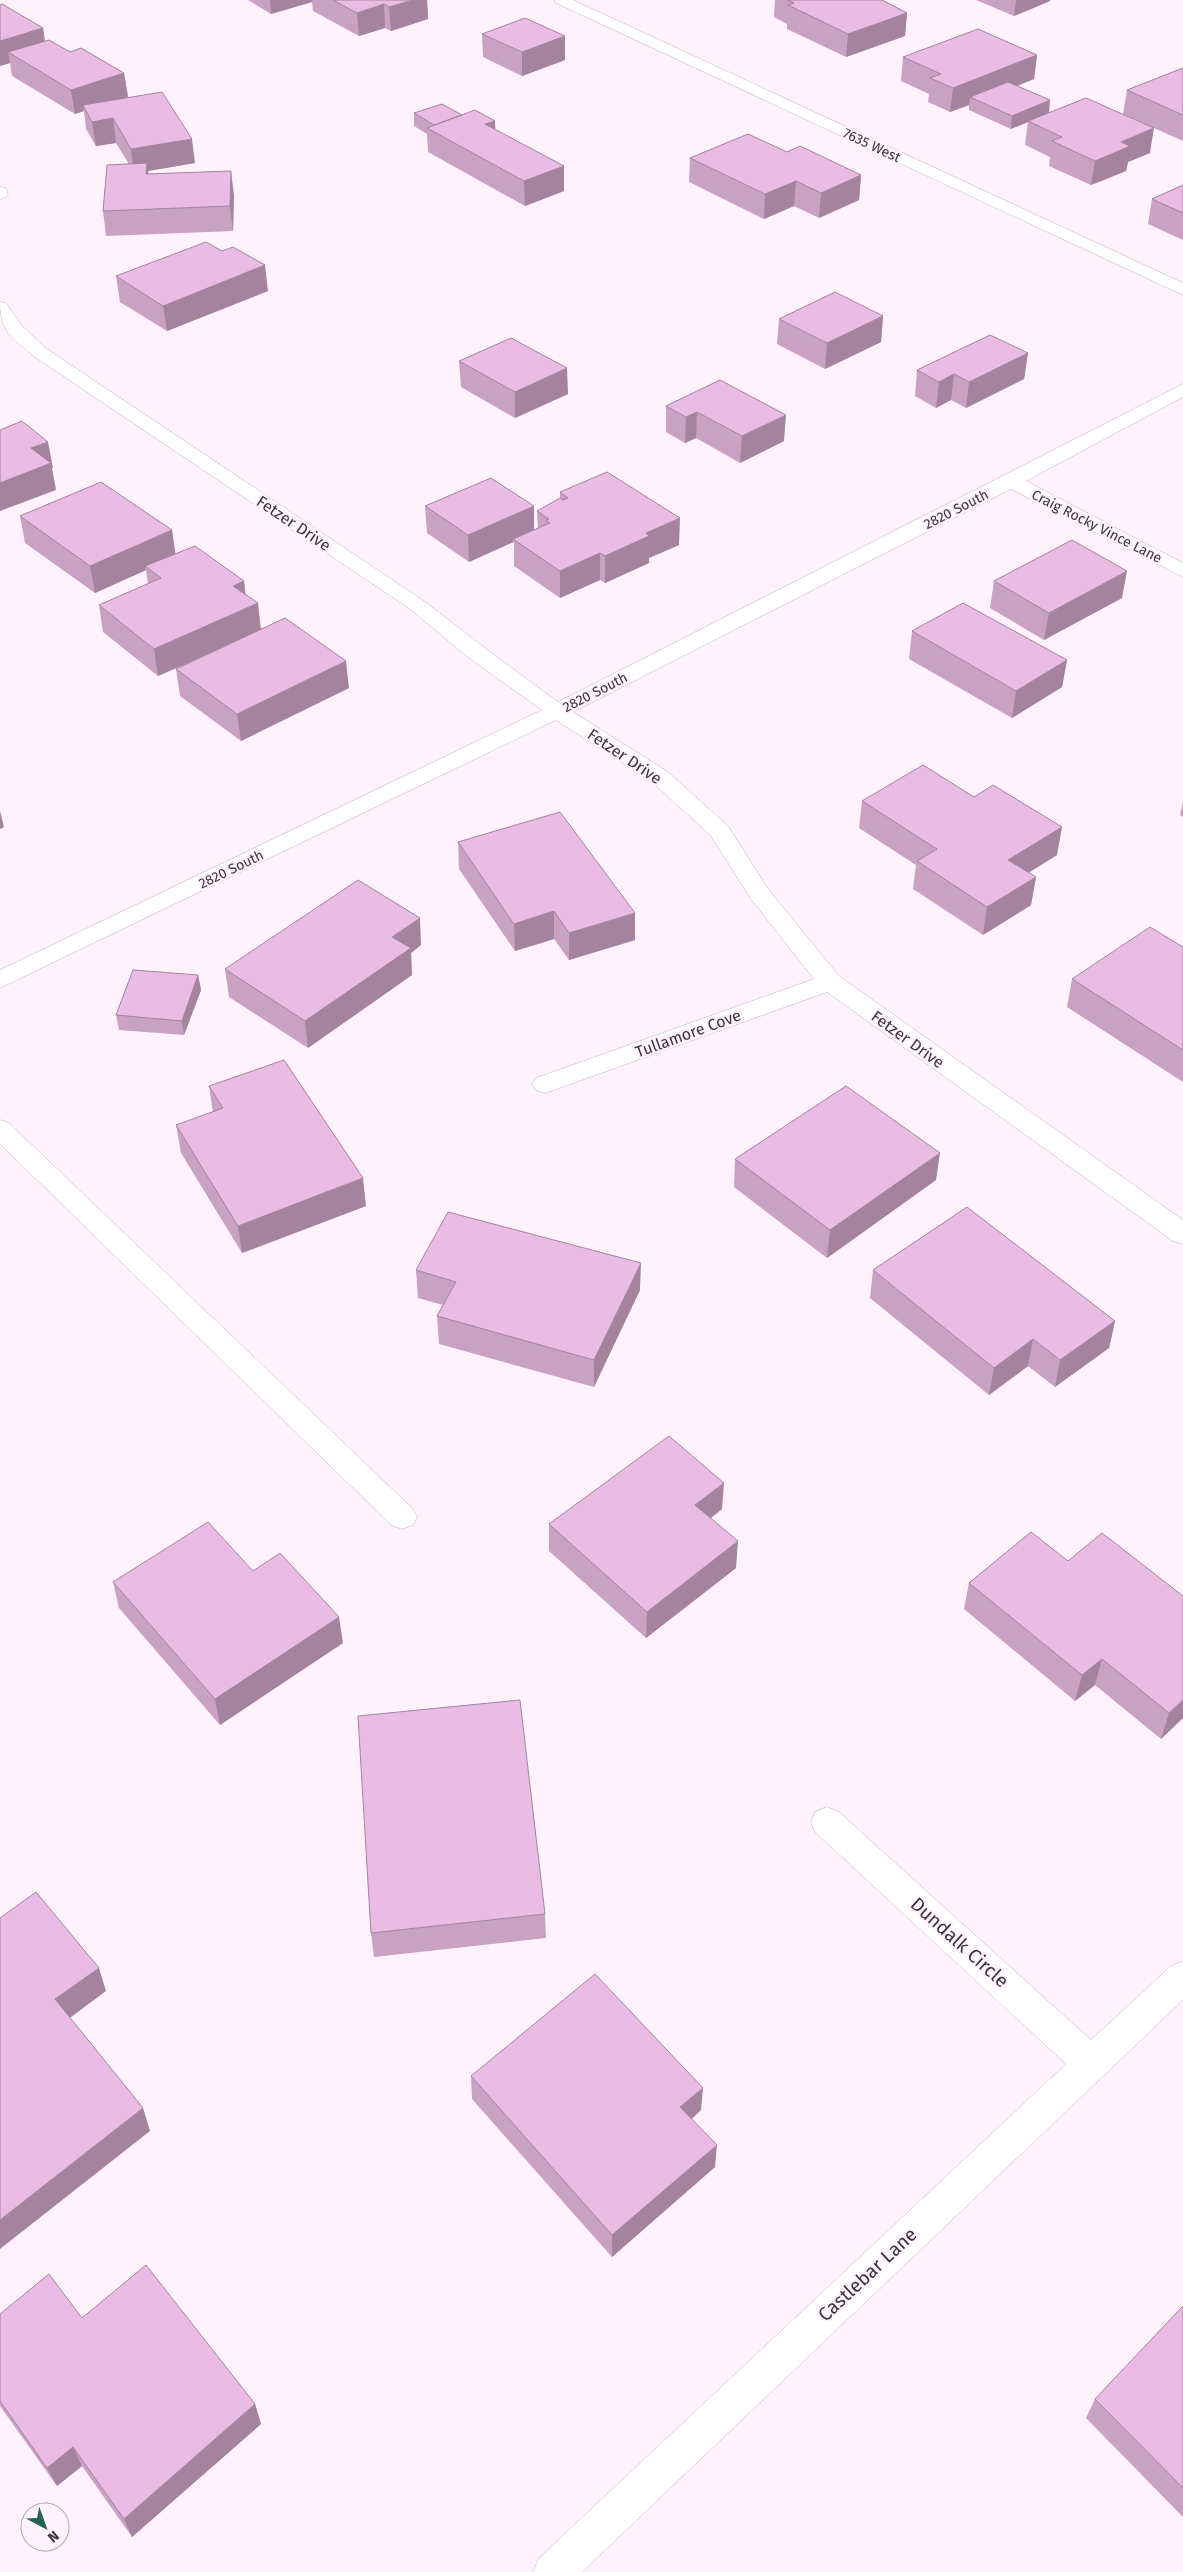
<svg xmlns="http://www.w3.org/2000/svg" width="1183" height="2572" font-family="'Fira Sans',sans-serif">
<rect width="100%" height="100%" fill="#fff2fd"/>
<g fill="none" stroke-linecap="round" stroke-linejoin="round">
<defs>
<path id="minor" d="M554,0H573L1183,283V295L556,3Z
M0,187L6,188L8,195L0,200Z
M0,302L6,303L23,327L47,349L424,601L485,648L558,702L1183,384V397L1026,481L1183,563V577L1011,489L573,712L668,772L728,826L768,889L839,976L1183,1220V1244L1173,1241L827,992L554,1090L545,1093L536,1090L532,1084L536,1078L814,979L751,899L711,836L652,782L556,720L0,988V970L542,710L469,658L410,609L35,357C13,338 0,333 0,302Z
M0,1120L9,1123L413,1509L417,1517L413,1525L402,1529L391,1525L0,1144Z
M827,1807L839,1812L1091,2040L1171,1966L1183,1961V2000L582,2572H533L539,2558L1066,2064L815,1832L811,1822L815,1812Z"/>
</defs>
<use href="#minor" stroke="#c0acbd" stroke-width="1"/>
<use href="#minor" fill="#fff" fill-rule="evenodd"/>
</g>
<path fill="#c9a1c3" d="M248,0H427L428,19L391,31L385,28L359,36L313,11L312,2L271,14Z
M775,0H882L907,13L905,36L846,57L787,29V24L774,17Z
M976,0H1050V1L1014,16Z
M0,5L43,28L45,41L124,73L128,97L124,98L195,163L148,171L149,174L234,195L233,231L106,236L103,211L129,164L116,143L96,146L86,129L84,111L75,114L12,76L10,63L0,66Z
M482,34L565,60L522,76L483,57Z
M1037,55L1034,79L1017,86L1049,113L1150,153L1128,162L1126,171L1091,185L1049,166L1050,157L1025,145L1028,122L1011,129L969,110V105L950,112L928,102L929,94L901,81L903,57Z
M1183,68V141L1123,114L1127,90Z
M414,113L462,115L495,121V130L564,166V191L525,206L428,152L427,134L414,126Z
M787,152L861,175L859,200L819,218L794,206L764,219L689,182L690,158Z
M1183,185V240L1148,224L1152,199Z
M116,276L268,291L167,331L120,302Z
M883,316L881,342L825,369L777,344L779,319Z
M1028,353L1024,379L966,408L951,400L936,408L915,396L917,370Z
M459,361L568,394L515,418L461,387Z
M720,380L784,441L740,463L696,438L685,443L666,432V406Z
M560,492L679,545L649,558V563L605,583L600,580L560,598L514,566V542L469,562L427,533L425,506L534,530L538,529L537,511L560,498Z
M20,516L172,530L175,554L244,581L245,594L261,629L349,688L241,741L180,696L176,669L181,666L158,676L103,632L99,605L148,584L146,570L95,593L25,543Z
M994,581L1122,598L1044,640L990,608Z
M912,631L1067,660L1062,687L1012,718L909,659Z
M862,801L1057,855L1028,873L1036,877L1031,905L983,935L913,889L916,865L859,828Z
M1183,802V817L1180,815Z
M458,842L635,940L569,960L554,939L515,951L459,869Z
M421,945L411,953L412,975L308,1048L229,997L225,969Z
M1183,947V1082L1067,1007L1072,979Z
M198,975L201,990L184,1035L119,1030L116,1015Z
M209,1086L366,1206L242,1253L181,1153L176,1125L213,1112Z
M735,1159L936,1180L827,1258L734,1187Z
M416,1270L640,1290L594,1387L439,1344L437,1316L443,1305L418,1298Z
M873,1270L1115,1321L1109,1348L1055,1387L1028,1366L989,1395L870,1298Z
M722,1509L711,1518L736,1568L646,1638L549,1551V1524Z
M1031,1532L1183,1718L1161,1739L1095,1685L1075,1701L964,1609L969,1583Z
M253,1571L343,1643L220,1725L119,1608L113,1582Z
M545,1914L546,1938L374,1957L371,1933Z
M471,2076L701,2110L692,2119L715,2167L612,2257L472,2099Z
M1183,2306V2517L1086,2418L1095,2399Z
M0,2314L82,2318L255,2404L261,2424L132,2537L82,2466L57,2486L0,2406Z"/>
<path fill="#a4839f" d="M270,0H312V2L271,14Z
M413,0H427L428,19L391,31L389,7Z
M1016,0H1050V1L1014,16Z
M384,4L385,28L359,36L357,13Z
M907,13L905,36L846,57L848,34Z
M43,28L46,51L8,52L10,63L0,66V41Z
M565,36V60L522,76V52Z
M1037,55L1034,79L979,101L970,97L969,105L950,112L953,88Z
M124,73L128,97L86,111L83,105L84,111L75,114L71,90Z
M1050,100L1049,113L1011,129L1012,116Z
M113,118L116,143L96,146L92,122Z
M495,121L496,145L485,124Z
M1154,128L1150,153L1128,162L1126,171L1091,185L1095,161L1121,142Z
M192,139L195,163L148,171L150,188L134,173L131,149Z
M564,166V191L525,206L524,181Z
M231,171L234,195L233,231L230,206Z
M861,175L859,200L819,218L821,193Z
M796,181L794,206L764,219L765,194Z
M265,265L268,291L167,331L163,306Z
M883,316L881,342L825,369L827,343Z
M1028,353L1024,379L966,408L969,382Z
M567,368L568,394L515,418V392Z
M954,374L951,400L936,408L939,382Z
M697,412L696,438L685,443L686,417Z
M786,415L784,441L740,463L742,436Z
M48,442L53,468H52L56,490L0,511V483L31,448Z
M534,506V533L513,539V542L469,562L468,535Z
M680,518L679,545L649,558V563L605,583V556L646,533Z
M172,530L176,557L145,566L146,570L95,593L90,566Z
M600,553V580L560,598V571Z
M1127,571L1122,598L1044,640L1049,613Z
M244,581L247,608L233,586Z
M258,603L261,630L158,676L154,649Z
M1067,660L1062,687L1012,718L1016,691Z
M346,661L349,688L241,741L237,714Z
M0,811L4,827L0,829Z
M1062,827L1057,855L1004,888L1008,860Z
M1036,877L1031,905L983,935L987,907Z
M554,911V939L515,951L514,924Z
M635,913V940L569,960V933Z
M420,918L421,945L411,953L412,975L308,1048L305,1021L392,937Z
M198,975L201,990L184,1035L182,1021Z
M940,1153L936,1180L827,1258L830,1230Z
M363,1178L366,1206L242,1253L238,1226Z
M641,1263L640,1290L594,1387V1360Z
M1115,1321L1109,1348L1055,1387L1060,1360Z
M1033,1339L1028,1366L989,1395L994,1368Z
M724,1483L722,1509L694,1531L695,1505Z
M738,1541L736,1568L646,1638L647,1612Z
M339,1617L343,1643L220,1725L215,1699Z
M1102,1659L1095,1685L1075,1701L1082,1675Z
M1183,1700V1718L1161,1739L1169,1713Z
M99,1968L106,1991L63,2023L55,1999Z
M703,2088L701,2110L679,2130L680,2107Z
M143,2108L150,2131L0,2249V2220Z
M717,2145L715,2167L612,2257V2235Z
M255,2404L261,2424L132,2537L124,2519Z
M73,2447L82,2466L57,2486L47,2468Z"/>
<path fill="#eabbe3" stroke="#a4839f" d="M333,0H413L389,7L384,4L357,13Z
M787,0H882L907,13L848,34L788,5L794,3Z
M2,4L43,28L0,41V5Z
M525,18L565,36L522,52L482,34Z
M978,29L1037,55L953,88L930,78L941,74L903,57Z
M49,40L70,52L81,48L124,73L71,90L8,52Z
M1183,68V115L1127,90Z
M1008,82L1050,100L1012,116L970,97Z
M162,92L192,139L131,149L113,118L92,122L83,105Z
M1086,98L1154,128L1121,142L1130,146L1095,161L1052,141L1062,137L1028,121Z
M442,104L462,115L434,125L414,113Z
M475,110L495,121L485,124L564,166L524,181L427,128Z
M748,134L787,152L800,146L861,175L821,193L796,181L765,194L690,158Z
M147,163L146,174L231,171L230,206L103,211L107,165Z
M1183,185V213L1152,199Z
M206,242L222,251L233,247L265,265L163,306L116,276Z
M835,292L883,316L827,343L779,319Z
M990,335L1028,353L969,382L954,374L939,382L917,370Z
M511,338L567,368L515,392L459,361Z
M720,380L786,415L742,436L697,412L686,417L666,406Z
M22,421L48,442L31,448L51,463L0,483V430Z
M607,472L680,518L646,533L649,536L605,556L600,553L560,571L513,539L550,523L546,520L549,519L537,511L560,498L563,500L568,498L560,492Z
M491,478L534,506L468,535L425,506Z
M101,482L172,530L90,566L20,516Z
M1072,540L1127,571L1049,613L994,581Z
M195,546L244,581L233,586L258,603L154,649L99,605L161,578L145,566Z
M963,603L1067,660L1016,691L912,631Z
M285,618L346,661L237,714L176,669Z
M923,765L974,797L993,785L1062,827L1008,860L1036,877L987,907L917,861L937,849L862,801Z
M560,812L635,913L569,933L554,911L514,924L458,842Z
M358,880L420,918L392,937L411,948L305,1021L225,969Z
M1150,927L1183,947V1050L1072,979Z
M133,970L198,975L182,1021L116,1015Z
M284,1060L363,1178L238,1226L176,1125L223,1108L209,1086Z
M846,1086L940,1153L830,1230L735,1159Z
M967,1207L1115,1321L1060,1360L1033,1339L994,1368L873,1270Z
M448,1212L641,1263L594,1360L437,1316L456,1282L416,1270Z
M669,1436L724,1483L695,1505L738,1541L647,1612L549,1524Z
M208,1522L253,1571L280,1553L339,1617L215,1699L113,1582Z
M1031,1532L1068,1561L1102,1533L1183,1596V1700L1169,1713L1102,1659L1082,1675L969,1583Z
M520,1700L545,1914L371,1933L358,1716Z
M36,1892L99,1968L55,1999L143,2108L0,2220V1918Z
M595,1974L703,2088L680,2107L717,2145L612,2235L471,2076Z
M146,2265L255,2404L124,2519L73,2447L47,2468L0,2401V2314L49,2274L82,2318Z
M1183,2306V2488L1095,2399Z"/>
<g text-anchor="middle" stroke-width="5" stroke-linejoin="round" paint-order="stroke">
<g font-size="14" fill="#3b333a" stroke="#fff2fd">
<text transform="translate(872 145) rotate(25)" y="5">7635 West</text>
<text transform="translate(956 509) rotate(-27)" y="5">2820 South</text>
<text transform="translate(1097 526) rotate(27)" y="5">Craig Rocky Vince Lane</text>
<text transform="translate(595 692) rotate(-27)" y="5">2820 South</text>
<text transform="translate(231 869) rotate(-26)" y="5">2820 South</text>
</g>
<g font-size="16" fill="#3b333a" stroke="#fff2fd">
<text transform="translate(294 523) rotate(34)" y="6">Fetzer Drive</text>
<text transform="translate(625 756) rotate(34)" y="6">Fetzer Drive</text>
<text transform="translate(688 1033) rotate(-20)" y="6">Tullamore Cove</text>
<text transform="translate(908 1039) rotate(36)" y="6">Fetzer Drive</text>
</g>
<g font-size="19" fill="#3b333a" stroke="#fff2fd">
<text transform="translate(960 1942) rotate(42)" y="7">Dundalk Circle</text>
<text transform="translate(867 2274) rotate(-43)" y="7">Castlebar Lane</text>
</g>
</g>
<g transform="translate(45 2527) rotate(139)"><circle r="24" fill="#fff2fd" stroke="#b1a6af"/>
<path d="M0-4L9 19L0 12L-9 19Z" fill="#236350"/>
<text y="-8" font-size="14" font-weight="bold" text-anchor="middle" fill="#3b333a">N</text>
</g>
</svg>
